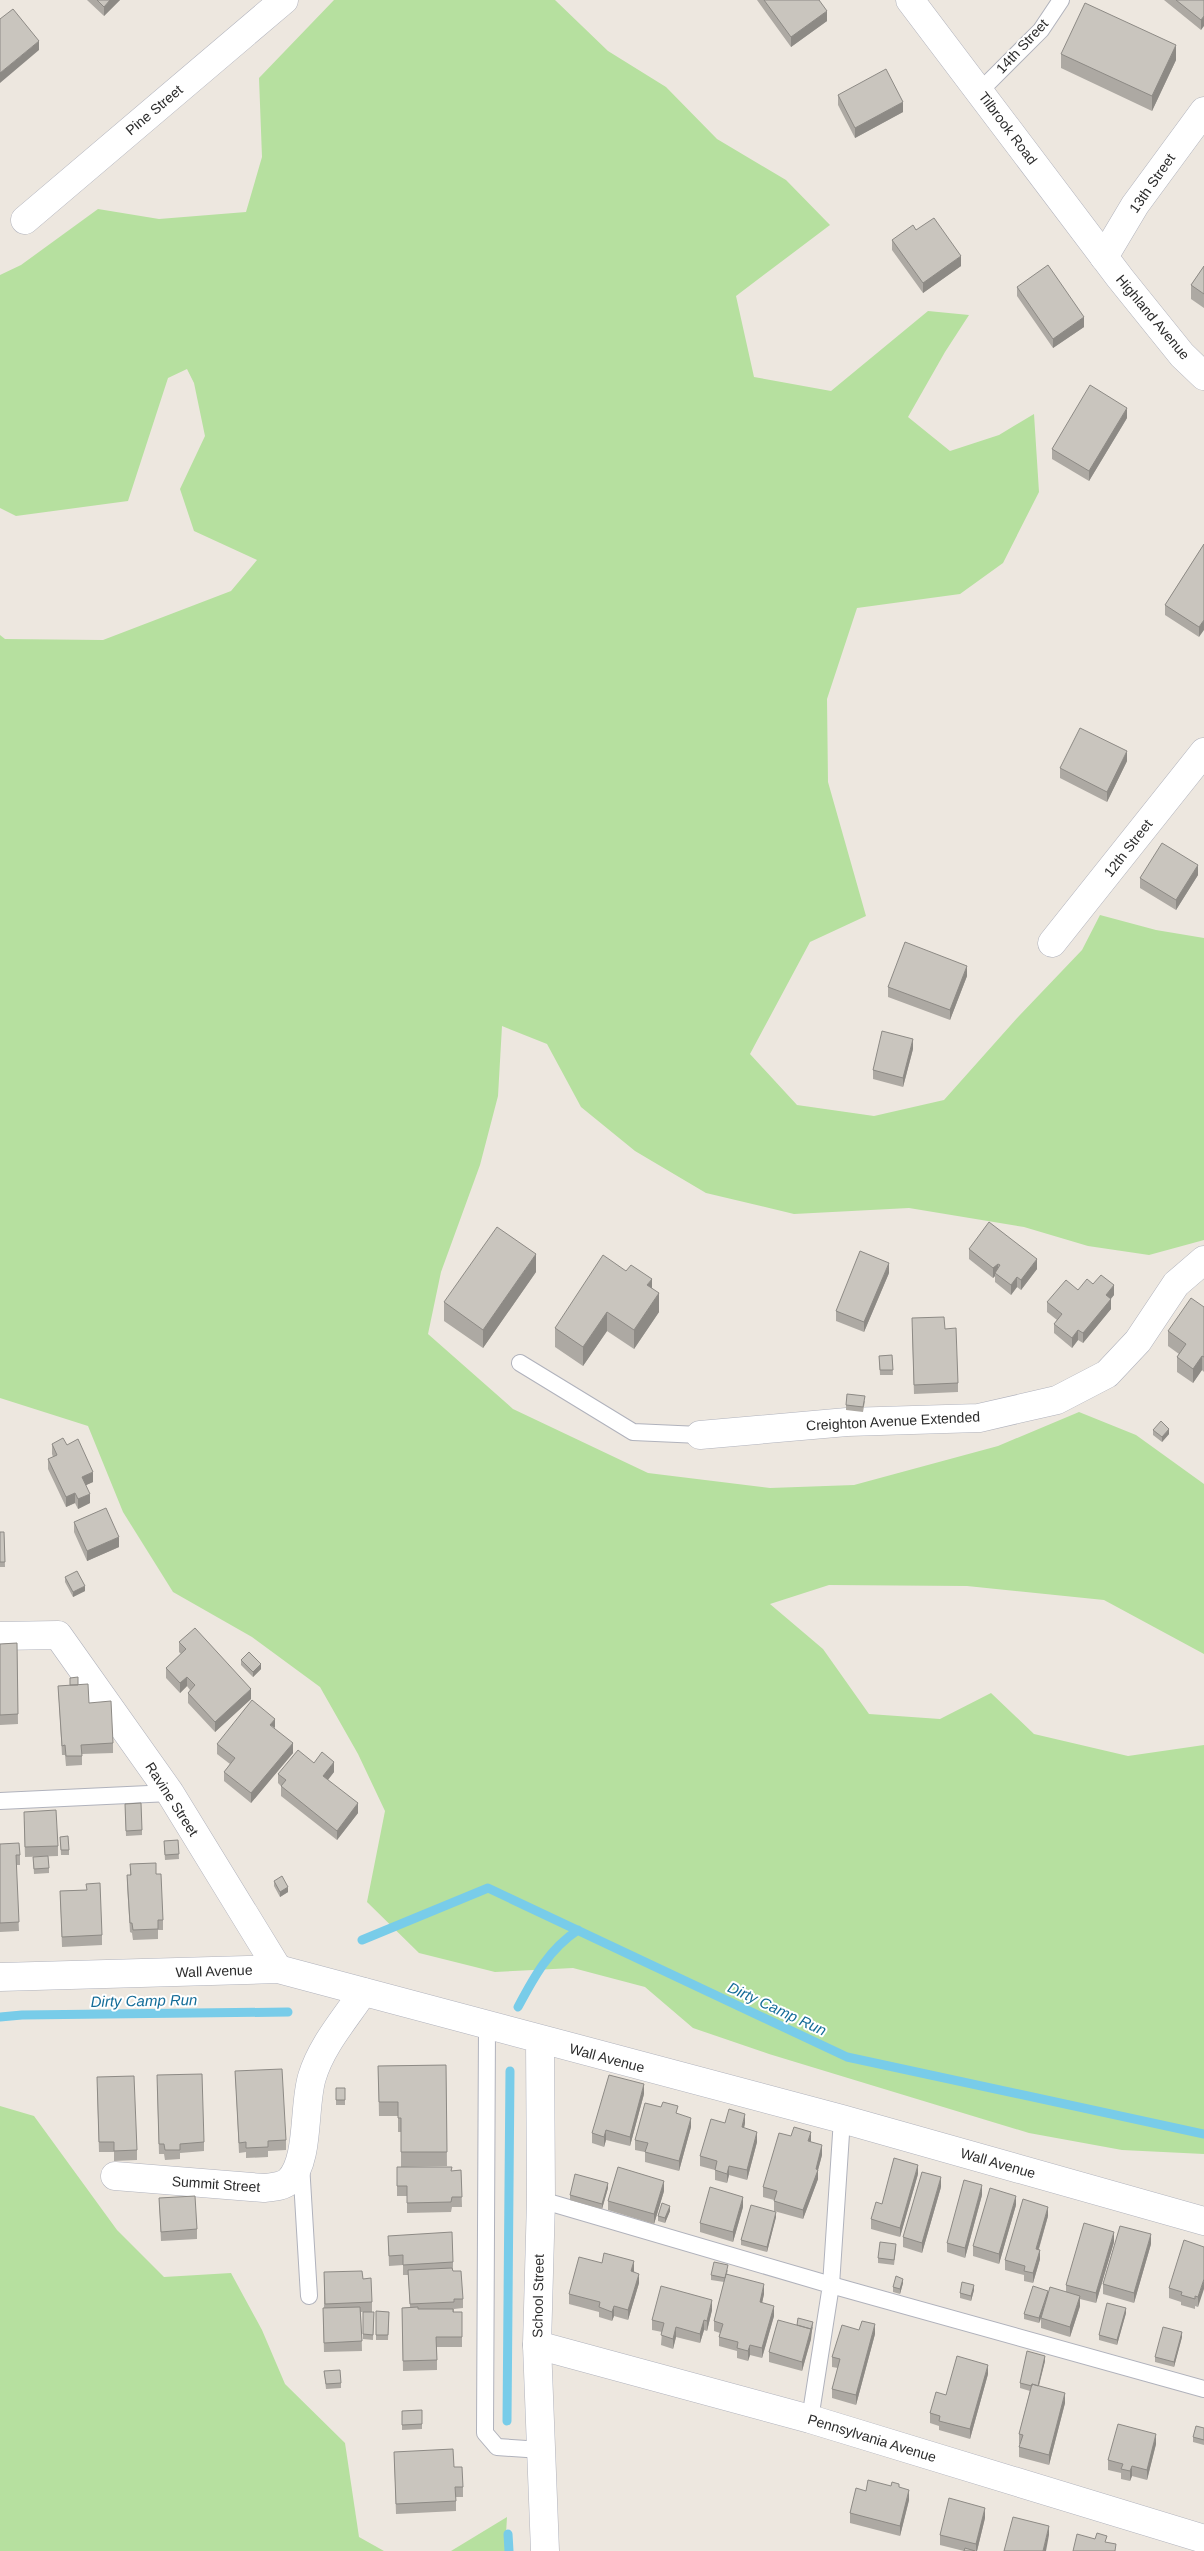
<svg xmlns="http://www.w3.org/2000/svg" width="1204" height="2551" font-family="Arial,sans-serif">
<rect width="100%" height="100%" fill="#ede7df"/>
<path fill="#b6e09f" d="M334,0H555L608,51L666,87L717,139L786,180L830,225L736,296L754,377L831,391L928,311L969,315L945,352L908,417L950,451L999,435L1034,414L1039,492L1003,563L960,594L857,608L827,699L828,782L866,916L810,942L750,1054L797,1105L874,1116L944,1100L1019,1016L1082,950L1100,915L1156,930L1204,938V1240L1149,1255L1088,1246L1024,1227L909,1208L794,1214L706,1193L635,1151L581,1107L547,1044L502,1026L498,1096L480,1165L441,1272L428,1334L513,1409L648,1473L770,1488L854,1485L998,1446L1079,1412L1136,1435L1204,1484V1654L1104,1600L967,1586L829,1585L770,1604L823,1649L869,1714L940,1719L991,1693L1034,1734L1128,1756L1204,1745V2154L1122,2150L1029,2133L769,2054L693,2028L645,1987L573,1968L495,1972L419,1953L367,1902L385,1811L358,1754L320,1687L252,1637L173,1592L123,1512L88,1426L0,1398V635L5,639L103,640L231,591L257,560L194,531L180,489L205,436L194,383L187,369L168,378L128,501L16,516L0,508V275L21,265L98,209L159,219L246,212L262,157L259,78Z
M0,2106L34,2116L117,2230L164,2277L231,2273L262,2330L285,2384L345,2443L359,2537L384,2551H0Z
M507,2517L505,2551H451Z"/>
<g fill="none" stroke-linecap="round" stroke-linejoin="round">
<path stroke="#78cce9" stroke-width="9" d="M362,1940L488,1888L847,2057L1204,2134
M518,2007C534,1977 549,1949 578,1930
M0,2017L22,2015L288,2012
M507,2421L510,2071
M508,2534L509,2551"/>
<defs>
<path id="lane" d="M980,91L1041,30L1061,0
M520,1363L633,1432L700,1435
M0,1801L170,1793
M487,2026L485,2433L497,2447L541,2450
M301,2164L309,2296
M541,2200L831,2285L1204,2389
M810,2419L831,2285L842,2119"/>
<path id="street" d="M25,220L284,0
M1104,257L1135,205L1204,111
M1052,943L1204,752
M700,1435L847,1422L979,1418L1057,1400L1107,1374L1138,1341L1176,1284L1204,1260
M0,1636L58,1635L170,1793L278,1969
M115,2176L264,2188C272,2187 282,2187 289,2181C310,2160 303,2106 312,2077C321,2046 345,2019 363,1992
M537,2345L810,2419L1204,2539"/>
<path id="secondary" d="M910,0L1120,278L1182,355L1204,376
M0,1977L278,1969L842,2119L1204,2221
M540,2040L541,2200L537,2345L545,2551"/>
</defs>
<use href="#lane" stroke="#b0b2bc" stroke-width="18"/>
<use href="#street" stroke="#b0b2bc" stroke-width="29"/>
<use href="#secondary" stroke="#b0b2bc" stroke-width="29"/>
<use href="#lane" stroke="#fff" stroke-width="16"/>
<use href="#street" stroke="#fff" stroke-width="28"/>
<use href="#secondary" stroke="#fff" stroke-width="28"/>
</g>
<path fill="#ada9a3" d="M87,0H120L104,16Z
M757,0H819L827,21L791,47Z
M1164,0H1204L1201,30Z
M1061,54L1176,60L1152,111L1061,68Z
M838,95L903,112L855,138L838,105Z
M916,230L961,266L923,293L892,250V240Z
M1204,266V308L1191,299V285Z
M1017,287L1084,327L1053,348L1017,296Z
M1127,418L1089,481L1052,459V449Z
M1204,544L1199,637L1165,615V605Z
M1127,761L1107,802L1060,778V768Z
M1198,875L1176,910L1140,888V878Z
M967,976L950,1020L888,997V987Z
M913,1049L903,1087L873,1079V1070Z
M969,1249L1037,1269L1021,1290L1017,1287L1011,1295L995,1282V1276L993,1278L969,1259Z
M536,1272L483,1348L444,1321V1302Z
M889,1273L864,1332L836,1321V1311Z
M1093,1284L1114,1295L1111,1299V1309L1083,1343L1078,1340L1072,1348L1054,1333V1324L1057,1320L1047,1312V1302Z
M652,1288L659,1312L634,1349L607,1331L583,1366L555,1347V1328Z
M1204,1307V1372L1202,1370L1193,1383L1177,1372V1357L1179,1354L1168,1346V1331Z
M912,1328L958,1383V1392L914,1394Z
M892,1355L893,1375H880L879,1356Z
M865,1401L863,1412L846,1410V1405Z
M1153,1430L1169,1434L1162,1442L1153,1435Z
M52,1444L67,1445L93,1482L86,1485L90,1503L78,1509L75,1503L66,1507L48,1469V1459L53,1457L52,1454Z
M74,1522L119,1547L87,1561L74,1532Z
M0,1532H4L5,1567H0Z
M65,1577L85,1591L73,1597L65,1582Z
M179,1642L251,1699L215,1732L188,1703V1693L190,1690L187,1686L180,1693L166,1678V1668L181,1654L179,1652Z
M17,1643L18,1724L0,1725V1644Z
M241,1660L261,1669L253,1677L241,1665Z
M78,1685L113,1743V1753L82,1754V1765L66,1766L65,1755H62L58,1686Z
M275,1729L293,1753L251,1803L224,1781V1772L230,1764L217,1754V1744Z
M314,1763L334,1772L328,1780L358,1813L337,1840L281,1796V1786L278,1783V1774Z
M125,1804L142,1830V1835L126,1836Z
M24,1821L58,1846V1856L25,1857Z
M60,1837L69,1850V1855H61Z
M178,1840L179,1859L165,1860L164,1841Z
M0,1844L20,1855V1865H16L19,1931L0,1932Z
M33,1857L49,1868V1873L34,1874Z
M130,1864L156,1874L163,1920V1930H158V1939L133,1940L132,1933L130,1932L127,1885V1875H130Z
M274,1881L288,1892L280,1897L274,1886Z
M86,1890L102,1935V1945L62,1947L60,1891Z
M446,2065L447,2166L401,2167V2132H398V2116H379L378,2066Z
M235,2071L286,2140V2150L268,2151V2157L246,2158V2152L239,2153Z
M157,2085L204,2142V2151L180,2153V2159L165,2160L164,2154H159Z
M97,2087L137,2150V2160L114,2161V2152H99Z
M336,2088H345V2105H336Z
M644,2094L630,2146L606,2140L604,2147L592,2143V2133Z
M678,2114L691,2127L679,2171L645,2162V2152L635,2150V2140Z
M725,2123H745L744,2128L757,2142L747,2180L729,2175L727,2183L715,2180V2170L700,2166V2156Z
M811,2142L822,2155L818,2170V2179L803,2219L774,2211V2200L763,2197V2187Z
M397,2167L452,2171L461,2170L462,2207H452L451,2212L407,2213V2196H397Z
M918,2174L900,2237L871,2229V2219L882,2204Z
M941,2187L922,2253L903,2247V2237Z
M608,2188L602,2209L570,2200V2195Z
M664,2191L654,2224L608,2210V2201Z
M982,2195L965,2258L947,2252V2243Z
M159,2198L197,2229V2239L161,2241Z
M1016,2205L999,2264L973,2256V2246Z
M743,2207L733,2242L700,2232V2223Z
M670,2211L665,2223L658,2221V2216Z
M1048,2216L1039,2249L1040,2259L1033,2283L1024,2281V2275L1005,2270V2260Z
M776,2217L767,2252L741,2245V2240Z
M388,2236L453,2262V2271L463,2299V2308L454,2309V2312H462V2347H437V2370L403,2371L402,2308L410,2307L408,2275H403V2265L389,2266Z
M1114,2242L1096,2303L1080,2299V2306L1070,2337L1041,2328V2319L1039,2323L1024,2319V2314L1066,2292V2285Z
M1151,2244L1134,2303L1103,2294V2284Z
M1204,2247L1198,2307L1195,2306V2309L1181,2305V2302L1169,2298V2288Z
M896,2249L894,2265L878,2263V2258Z
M728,2270L727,2274L764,2294L762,2303L774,2316L762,2358L750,2355L748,2361L737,2358V2351L719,2346V2337L720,2333L714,2331V2321L724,2282L711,2280V2275Z
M634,2271L639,2283L628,2320L614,2316L612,2321L599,2317V2312L569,2304V2294Z
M324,2272L363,2279L372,2302V2312H374L373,2340L363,2339V2312H361L362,2351L324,2352L323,2318L324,2308Z
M903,2283L900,2294L893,2292V2287Z
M974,2290L971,2301L960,2298V2293Z
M712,2310L707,2331L704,2330L700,2343L676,2337L673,2349L661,2345L662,2332L652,2330V2320Z
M376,2311L389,2312L388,2340H376Z
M1126,2313L1117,2345L1099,2340V2335Z
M797,2325L813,2327L811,2334V2339L802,2371L769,2362V2352Z
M875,2334L856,2405L832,2398V2389L838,2368L832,2367V2357Z
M1182,2337L1174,2367L1155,2362V2357Z
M1045,2361L1039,2386L1065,2403L1049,2465L1019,2457V2447L1020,2444H1019V2434L1030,2391L1020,2388V2383Z
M324,2371L341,2383V2388L326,2389Z
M988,2374L970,2439L939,2430V2426L930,2423V2413L946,2395Z
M422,2410V2429L402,2430V2411Z
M1204,2428V2445L1193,2442V2437Z
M1156,2444L1147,2480L1132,2476L1130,2481L1121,2479V2473L1108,2470V2460Z
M394,2452L454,2467L463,2487V2497H456V2511L396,2514Z
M899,2488L909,2500L900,2536L850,2523V2513L866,2491Z
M985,2518L977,2551H964L940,2545V2535Z"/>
<path fill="#8d8a85" d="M110,0H120L104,16V7Z
M827,11V21L791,47V37Z
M1204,16V26L1201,30V20Z
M39,41V50L0,83V73Z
M1176,45V60L1152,111V96Z
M903,102V112L855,138V128Z
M961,256V266L923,293V283Z
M1084,317V327L1053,348V339Z
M1127,408V418L1089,481V471Z
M1204,620V630L1199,637V627Z
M1127,751V761L1107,802V792Z
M1198,865V875L1176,910V900Z
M967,966V976L950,1020V1010Z
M913,1039V1049L903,1087V1078Z
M536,1254V1272L483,1348V1330Z
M1037,1259V1269L1021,1290V1280Z
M889,1263V1273L864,1332V1322Z
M998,1264V1273H995V1276L993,1278V1268Z
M1017,1277V1287L1011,1295V1285Z
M652,1279V1298L647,1285Z
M1114,1285V1295L1106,1304V1295Z
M659,1293V1312L634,1349V1330Z
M1111,1299V1309L1083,1343V1333Z
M607,1312V1331L583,1366V1347Z
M1078,1330V1340L1072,1348V1338Z
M1202,1356V1370L1193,1383V1369Z
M1169,1429V1434L1162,1442V1437Z
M93,1472V1482L82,1487V1477Z
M75,1493V1503L66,1507V1497Z
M90,1494V1503L78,1509V1499Z
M119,1537V1547L87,1561V1551Z
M85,1586V1591L73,1597V1592Z
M261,1664V1669L253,1677V1672Z
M187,1677V1686L180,1693V1683Z
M251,1689V1699L215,1732V1722Z
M275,1719V1728L270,1725Z
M293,1743V1753L251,1803V1793Z
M334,1762V1772L323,1786V1776Z
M358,1803V1813L337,1840V1831Z
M288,1887V1892L280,1897V1892Z
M644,2084V2094L630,2146V2137Z
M745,2114V2123L742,2137V2127Z
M691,2118V2127L679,2171V2161Z
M606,2130V2140L604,2147V2137Z
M757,2132V2142L747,2180V2170Z
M811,2132V2142L808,2141Z
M822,2145V2155L818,2170V2179L803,2219V2210Z
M918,2165V2174L900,2237V2228Z
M729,2166V2175L727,2183V2174Z
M941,2177V2187L922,2253V2243Z
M664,2181V2191L654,2224V2214Z
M608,2183V2188L602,2209V2204Z
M982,2185V2195L965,2258V2248Z
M1016,2196V2205L999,2264V2254Z
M743,2197V2207L733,2242V2232Z
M670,2206V2211L665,2223V2218Z
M1048,2207V2216L1036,2258V2249Z
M776,2212V2217L767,2252V2247Z
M1114,2232V2242L1096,2303V2293Z
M1151,2234V2244L1134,2303V2293Z
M1040,2250V2259L1033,2283V2273Z
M634,2261V2271L631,2281V2271Z
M639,2274V2283L628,2320V2310Z
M903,2279V2283L900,2294V2289Z
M1204,2279V2289L1198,2307V2297Z
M764,2284V2294L760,2312V2302Z
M974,2285V2290L971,2301V2296Z
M1048,2291V2296L1039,2323V2318Z
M1080,2296V2306L1070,2337V2327Z
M712,2300V2310L707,2331V2321Z
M614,2306V2316L612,2321V2312Z
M774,2306V2316L762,2358V2348Z
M1126,2308V2313L1117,2345V2340Z
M704,2320V2330L700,2343V2334Z
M813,2322L811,2339L802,2371V2362Z
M875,2324V2334L856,2405V2395Z
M676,2327V2337L673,2349V2339Z
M1182,2332V2337L1174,2367V2362Z
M750,2345V2355L748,2361V2351Z
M1045,2356V2361L1037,2392V2387Z
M988,2365V2374L970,2439V2429Z
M1065,2393V2403L1049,2465V2455Z
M1156,2434V2444L1147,2480V2470Z
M1132,2466V2476L1130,2481V2471Z
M909,2490V2500L900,2536V2526Z
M985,2508V2518L977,2551H976V2544Z
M1049,2526V2535L1046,2551H1043Z"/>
<path fill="#c9c5be" stroke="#8d8a85" d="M97,0H110L104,7Z
M764,0H819L827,11L791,37Z
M1176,0H1204V16L1201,20Z
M1085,3L1176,45L1152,96L1061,54Z
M13,9L39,41L0,73V19Z
M886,69L903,102L855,128L838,95Z
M934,218L961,256L923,283L892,240L913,225L916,230Z
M1048,265L1084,317L1053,339L1017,287Z
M1204,266V294L1191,285Z
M1090,385L1127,408L1089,471L1052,449Z
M1204,544V620L1199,627L1165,605Z
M1080,728L1127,751L1107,792L1060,768Z
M1162,843L1198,865L1176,900L1140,878Z
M905,942L967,966L950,1010L888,987Z
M882,1031L913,1039L903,1078L873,1070Z
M989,1222L1037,1259L1021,1280L1017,1277L1011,1285L995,1273L1000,1265L998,1264L993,1268L969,1249Z
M497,1227L536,1254L483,1330L444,1302Z
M860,1251L889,1263L864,1322L836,1311Z
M603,1255L626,1271L631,1265L652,1279L647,1285L659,1293L634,1330L607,1312L583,1347L555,1328Z
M1101,1275L1114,1285L1106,1295L1111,1299L1083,1333L1078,1330L1072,1338L1054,1324L1062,1314L1047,1302L1066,1280L1078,1290L1087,1279L1093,1284Z
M1191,1298L1204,1307V1357L1202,1356L1193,1369L1177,1357L1186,1344L1168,1331Z
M944,1317L945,1329L956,1328L958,1383L914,1385L912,1318Z
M892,1355L893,1370H880L879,1356Z
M847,1394L865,1396L863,1407L846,1405Z
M1161,1421L1169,1429L1162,1437L1153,1430Z
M63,1438L67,1445L78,1439L93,1472L82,1477L90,1494L78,1499L75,1493L66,1497L48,1459L57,1455L52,1444Z
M106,1508L119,1537L87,1551L74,1522Z
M0,1532H4L5,1562H0Z
M77,1571L85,1586L73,1592L65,1577Z
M195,1628L251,1689L215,1722L188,1693L195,1685L187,1677L180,1683L166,1668L186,1649L179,1642Z
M17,1643L18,1714L0,1715V1644Z
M249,1652L261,1664L253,1672L241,1660Z
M78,1677V1685H70V1678Z
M88,1684L89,1703L111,1701L113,1743L81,1745L82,1756H66L65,1745L62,1746L58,1686Z
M252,1700L275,1719L270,1725L293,1743L251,1793L224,1772L235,1758L217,1744Z
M298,1750L314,1763L322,1752L334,1762L323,1776L358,1803L337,1831L281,1786L286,1780L278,1774Z
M141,1803L142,1830L126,1831L125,1804Z
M56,1810L58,1846L25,1847L24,1812Z
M68,1836L69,1850H61L60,1837Z
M178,1840L179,1854L165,1855L164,1841Z
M19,1843L20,1855H16L19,1922L0,1923V1844Z
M48,1856L49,1868L34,1869L33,1857Z
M156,1863V1874H161L163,1920H158V1929L133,1930L132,1923H130L127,1875H131L130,1864Z
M282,1876L288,1887L280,1892L274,1881Z
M100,1883L102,1935L62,1937L60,1891L87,1890L86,1884Z
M446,2065L447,2152H401V2118H398V2102H379L378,2066Z
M282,2069L286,2140L268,2141V2147L246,2148V2142L239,2143L235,2071Z
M202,2074L204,2142L180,2144V2150H165L164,2144H159L157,2075Z
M609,2075L644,2084L630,2137L606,2130L604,2137L592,2133Z
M134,2076L137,2150L114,2151V2142H99L97,2077Z
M336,2088H345V2100H336Z
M663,2102L678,2106L676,2113L691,2118L679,2161L645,2152L648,2143L635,2140L645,2103L661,2107Z
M729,2109L745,2114L742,2127L757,2132L747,2170L729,2166L727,2174L715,2170L717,2161L700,2156L711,2119L725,2123Z
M794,2127L811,2132L808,2141L822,2145L816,2169L818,2170L803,2210L774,2201L777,2191L763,2187L779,2133L791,2136Z
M894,2158L918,2165L900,2228L871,2219L876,2202L882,2204Z
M397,2167H452L451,2171L461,2170L462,2197H452L451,2202L407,2203V2186H397Z
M618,2167L664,2181L654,2214L608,2201Z
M922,2172L941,2177L922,2243L903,2237Z
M575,2174L608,2183L602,2204L570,2195Z
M964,2180L982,2185L965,2248L947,2243Z
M710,2187L743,2197L733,2232L700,2223Z
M990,2188L1016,2196L999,2254L973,2246Z
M195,2196L197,2229L161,2232L159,2198Z
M1023,2199L1048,2207L1036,2249L1040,2250L1033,2273L1024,2271L1025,2266L1005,2260Z
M662,2203L670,2206L665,2218L658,2216Z
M751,2205L776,2212L767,2247L741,2240Z
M1084,2223L1114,2232L1096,2293L1066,2285Z
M1120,2226L1151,2234L1134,2293L1103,2284Z
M452,2232L453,2262L403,2265V2255L389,2256L388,2236Z
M1184,2240L1204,2247V2279L1198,2297L1195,2296V2299L1181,2295L1182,2292L1169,2288Z
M880,2242L896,2244L894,2260L878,2258Z
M604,2253L634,2261L631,2271L639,2274L628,2310L614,2306L612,2312L599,2307L600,2302L569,2294L579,2257L602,2263Z
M714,2262L728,2265L725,2278L711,2275Z
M452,2268L453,2271H461L463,2299H454V2302L410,2304L408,2270Z
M362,2271L363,2279L371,2278L372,2302L325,2304L324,2272Z
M726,2274L764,2284L760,2302L774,2306L762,2348L750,2345L748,2351L737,2348L738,2342L719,2337L723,2324L714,2321Z
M896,2276L903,2279L900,2289L893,2287Z
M962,2282L974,2285L971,2296L960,2293Z
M661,2286L712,2300L707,2321L704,2320L700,2334L676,2327L673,2339L661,2335L664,2323L652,2320Z
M1033,2286L1048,2291L1039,2318L1024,2314Z
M1050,2287L1080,2296L1070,2327L1041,2318Z
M1107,2303L1126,2308L1117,2340L1099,2335Z
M360,2307L362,2341L324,2343L323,2308Z
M418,2307V2309H453V2312H462V2337H436L437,2360L403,2361L402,2308Z
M376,2311L389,2312L388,2335H376Z
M363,2312H374L373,2335L363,2334Z
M798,2318L813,2322L811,2329L797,2325Z
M778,2320L811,2329L802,2362L769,2352Z
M862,2321L875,2324L856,2395L832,2389L840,2359L832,2357L842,2325L859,2330Z
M1163,2327L1182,2332L1174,2362L1155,2357Z
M1027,2351L1045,2356L1038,2386L1032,2384V2386L1020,2383Z
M957,2356L988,2365L970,2429L939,2421L940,2416L930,2413L936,2392L946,2395Z
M340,2370L341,2383L326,2384L324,2371Z
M1032,2384L1065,2393L1049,2455L1019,2447L1023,2435L1019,2434Z
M422,2410V2424L402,2425V2411Z
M1118,2424L1156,2434L1147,2470L1132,2466L1130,2471L1121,2469L1123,2464L1108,2460Z
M1196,2426L1204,2428V2440L1193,2437Z
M453,2449L454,2467H462L463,2487H455L456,2501L396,2504L394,2452Z
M868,2480L891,2486L892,2482L899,2484V2487L909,2490L900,2526L850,2513L856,2488L866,2491Z
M949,2498L985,2508L976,2544L940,2535Z
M1013,2517L1049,2526L1043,2551H1004Z
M1097,2533L1107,2536L1105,2542L1116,2544L1115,2551H1073L1077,2534L1095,2539Z
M965,2548L975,2551H964Z"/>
<g text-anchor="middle" stroke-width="4" stroke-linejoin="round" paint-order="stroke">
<g font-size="14" fill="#2c2c2c" stroke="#fff">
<text transform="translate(1022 46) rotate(-47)" y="5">14th Street</text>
<text transform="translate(154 110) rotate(-40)" y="5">Pine Street</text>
<text transform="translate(1008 128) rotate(53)" y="5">Tilbrook Road</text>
<text transform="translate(1152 183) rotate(-55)" y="5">13th Street</text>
<text transform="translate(1153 317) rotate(50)" y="5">Highland Avenue</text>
<text transform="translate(1128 848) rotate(-52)" y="5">12th Street</text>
<text transform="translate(893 1421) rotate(-3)" y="5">Creighton Avenue Extended</text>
<text transform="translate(172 1799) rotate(57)" y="5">Ravine Street</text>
<text transform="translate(214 1971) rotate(-2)" y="5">Wall Avenue</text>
<text transform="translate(607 2058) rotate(15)" y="5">Wall Avenue</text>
<text transform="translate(998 2163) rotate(16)" y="5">Wall Avenue</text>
<text transform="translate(216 2184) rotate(4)" y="5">Summit Street</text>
<text transform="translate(538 2296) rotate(-89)" y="5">School Street</text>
<text transform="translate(872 2438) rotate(17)" y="5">Pennsylvania Avenue</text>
</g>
<g font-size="15" font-style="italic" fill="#146c98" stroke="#fff">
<text transform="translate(144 2001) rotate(-1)" y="5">Dirty Camp Run</text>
<text transform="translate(777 2009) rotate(25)" y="5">Dirty Camp Run</text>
</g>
</g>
</svg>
